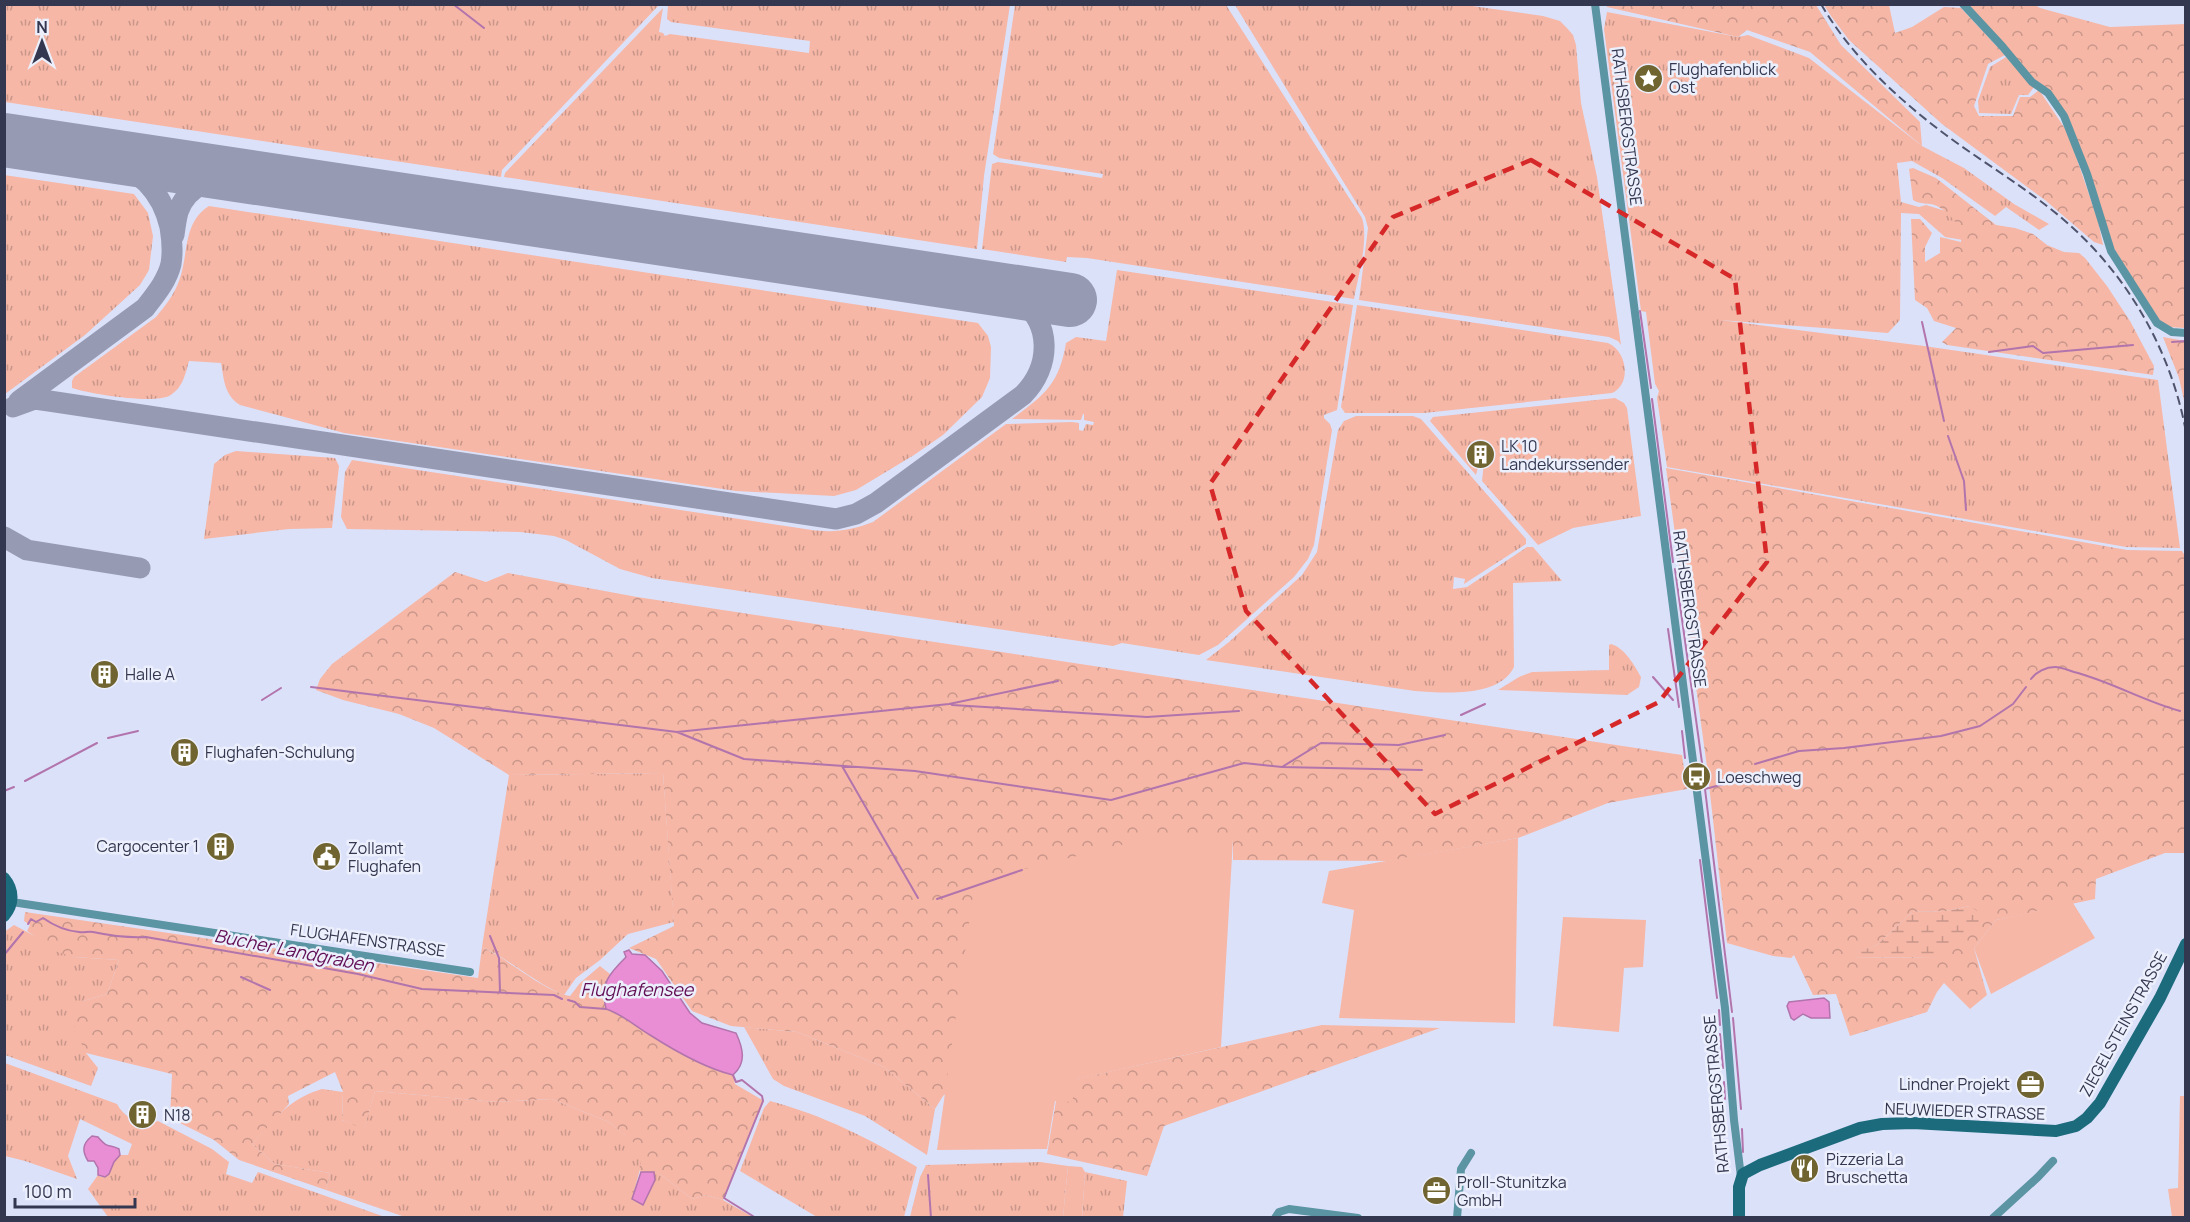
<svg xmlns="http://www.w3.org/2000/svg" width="2190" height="1222" font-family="Manrope,sans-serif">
<defs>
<pattern id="grass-tufts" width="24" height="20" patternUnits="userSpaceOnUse" patternTransform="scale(1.5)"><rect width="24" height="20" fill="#f6b7a6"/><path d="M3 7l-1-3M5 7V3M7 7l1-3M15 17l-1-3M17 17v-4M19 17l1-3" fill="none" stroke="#c8968a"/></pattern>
<pattern id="forest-crowns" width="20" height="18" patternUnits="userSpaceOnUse" patternTransform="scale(1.5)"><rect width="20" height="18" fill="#f6b7a6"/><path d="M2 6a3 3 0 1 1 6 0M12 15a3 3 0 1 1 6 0" fill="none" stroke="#c8968a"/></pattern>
<pattern id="wetland-marsh" width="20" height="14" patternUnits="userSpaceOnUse" patternTransform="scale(1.5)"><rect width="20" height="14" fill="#f6b7a6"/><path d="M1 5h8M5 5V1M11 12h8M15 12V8" fill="none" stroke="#c8968a"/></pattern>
</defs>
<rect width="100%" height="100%" fill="#dce1fa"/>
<path fill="url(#grass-tufts)" d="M4,5L5,4L659,5L502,170L501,177L5,102Z
M668,5H1010L984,176L977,249L504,177L505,173L663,8L659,32L663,33L665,36L670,34L809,53L810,41L671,22L667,19Z
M1015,5H1226L1362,218C1369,239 1358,277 1354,299L1087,258L1067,257L1066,262L982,249L992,164L998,162L1102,178L1103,174L999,158L993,154Z
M1235,5H1465L1543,16L1560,21L1566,27L1573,35L1576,45L1581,103L1597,177L1621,345L1618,341L1609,337L1359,300L1368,228L1365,217Z
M1607,12L1738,37L1748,35L1809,58L1922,146L1964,168L2014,204L2049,224L2039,230L2006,207L1995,216L1942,178L1912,161L1897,163L1901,202L1919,207L1926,205L1949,212L1967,228L1969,241L1945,237L1919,214L1901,213L1900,320L1888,333L1720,320L1924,346L2158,380L2180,548L2126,547L1667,467L1657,398L1659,391L1655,384L1646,312L1641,311L1604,29Z
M2006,57L2034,87L2028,95H2019L2011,114L1979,113L1978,101L1990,67Z
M4,175L134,194L148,213L153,236L149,270L140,285L85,335L5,394Z
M209,206L978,323L988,336L991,347L990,378L982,397L943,435L914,455L856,490L834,496L736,491L344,433L240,405C224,395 224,379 221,363L189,361C185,375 183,388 169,396C153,404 90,394 72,388V381L74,377L156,317C165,306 174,295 179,281C189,255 182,223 209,206Z
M1117,270L1353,305L1337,410L1324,415V418L1330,424L1332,430L1314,545L1308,559L1294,577L1218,645L1199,655L1122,643L1113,646L652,578L620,569L566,540L554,536L520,532L347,529L341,517L345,472L352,460L812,530C835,533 852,530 873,522L1006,424L1072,422L1079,423V430L1083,431L1086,424L1093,425L1094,422L1084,420V414H1083L1081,420L1012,419C1044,395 1059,385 1066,343L1076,337L1106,341Z
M1357,305L1608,343C1627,351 1632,384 1612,393L1424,413H1345L1341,407Z
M1615,398L1624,403L1627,408L1641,516L1573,528L1538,545L1482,481L1485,453L1477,452L1476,458L1480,459L1476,475L1430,421L1433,417Z
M1356,416H1413L1421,419L1526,539V544L1464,584L1465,579L1454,577L1453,589L1467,587L1527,547H1533L1562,581L1513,583L1514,667C1499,698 1444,693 1415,691L1206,660L1229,642L1302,575L1317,552L1338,430L1344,421Z
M236,451L335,458L339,466L332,528L289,529L204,539L214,464L225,455Z
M1611,644C1625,648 1634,665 1641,677L1639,687L1627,695L1498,690L1519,677L1532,672L1609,670V645Z
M663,773L674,922L628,934L600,960L576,978L564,995C535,983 511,960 482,947L509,775Z
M14,925L74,957L119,960L107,994L83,1001L86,1053L98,1068L91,1086L5,1055L4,932Z
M600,966L610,974L603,994L580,983Z
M744,1027L797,1032L884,1067L935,1109L927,1155L865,1116L784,1086L773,1079Z
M5,1063L117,1104C125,1119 142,1127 158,1121L212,1149L229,1162L226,1174L252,1183L258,1172L385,1217H108L88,1189L98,1175L101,1177L109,1174L114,1162L120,1155H128L132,1144L80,1119L68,1156L77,1179L25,1161L5,1156Z
M322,1089L343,1092L342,1120L364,1128L375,1091L496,1102L552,1099L609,1122L645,1151L632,1199L643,1205L655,1180L654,1172L660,1174L692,1199L706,1195L723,1200L751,1216L405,1217L326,1190L330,1173L275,1164L252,1144C275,1119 288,1099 322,1089Z
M770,1101C823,1115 870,1139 917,1167L904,1217H817L740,1171L764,1108Z
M1040,1162L1068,1166L1063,1217H910L920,1177L926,1165Z
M1085,1172L1127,1181L1123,1217L1082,1218Z"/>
<path fill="url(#forest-crowns)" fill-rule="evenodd" d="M1607,5H1816L1841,45L1920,122L1922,146L1810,52L1747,30L1738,37L1607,7Z
M1824,5H1889L1895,33L1912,27L1944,7L1961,8L2005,55L1988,64L1974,106L1979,116H2013L2020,97H2030L2039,90L2068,133L2098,221L2103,245L2094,242L2045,200L1942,124L1849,40L1831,16Z
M1965,5H2035L2040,8L2110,27L2185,24V328L2168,327L2159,322L2113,247L2066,117Z
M1913,168L1936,178L1996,225L2015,228L2033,234L2047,245L2064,252L2079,253L2085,258L2107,286L2130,321L2154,366L2153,375L1947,345L1942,342L1956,328L1934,321L1927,308L1915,300L1911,219H1920L1932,233L1925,247V262L1940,253V237L1961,242C1963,227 1950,213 1937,206C1929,202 1920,205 1913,200L1909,169Z
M2163,337L2185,341V405L2179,378Z
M1666,468L2127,550L2182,551L2186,557L2185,853H2165L2096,879L2095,899L1996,920L1974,948L1987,995L1970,1009L1944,983L1937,992L1927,1012L1850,1036L1836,994L1813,995L1794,955L1791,958L1773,956L1727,943L1707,767ZM1970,906L1937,958L1846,957L1877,945L1912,912L1946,911Z
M455,572L486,582L508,573L637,597L1682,755L1687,789L1608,803L1518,838L1389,861L1233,860V839L943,1096L935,1109L884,1067L797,1032L731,1026L692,1011L656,959L629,948L674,926L663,773L509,775L434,728L399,714L343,700L316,690L320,679L332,664Z
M25,912L478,978L482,947C510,960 543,991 570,996L580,983L603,994L606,1009C622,1014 635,1026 650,1035C675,1051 704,1068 733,1075L735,1084L764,1101L723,1200L706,1195L692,1199L660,1174L641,1172L639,1169L644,1151L609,1122L552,1099L496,1102L375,1091L364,1129L342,1120L343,1092L335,1072L288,1096L289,1104L252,1144L275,1164L330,1173L326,1190L239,1160L214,1140L170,1118L172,1074L86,1053L74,1028L83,1001L107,994L119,960L74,957L41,947L37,938L27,931L30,925L24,921Z
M1322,1025L1440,1028L1164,1126L1147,1176L1047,1154L1056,1101L1076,1079Z"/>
<path fill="url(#wetland-marsh)" d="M1970,906L1987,918L1937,958L1844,957L1877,945L1912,912L1946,911Z"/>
<path fill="#f6b7a6" d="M1150,838L1233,839L1221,1047L1077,1079L1072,1102L1055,1101L1047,1149L937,1150L975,881Z
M1518,838L1515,1023L1339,1018L1354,910L1322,903L1329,871Z
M2073,903L2095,938L1991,994L1974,948L1996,920Z
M1563,917L1646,920L1643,967L1624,968L1619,1032L1553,1026Z
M2180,1096H2186L2185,1217H2172L2168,1189L2178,1188Z
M1068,1166L1082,1167L1085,1172L1082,1217H1063Z"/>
<path fill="#e98dd4" stroke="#b274ac" stroke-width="1.5" d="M629,950L632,954L645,955L662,971L690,1013L702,1023L736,1033C743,1048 747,1063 733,1075C704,1068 675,1051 650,1035C635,1026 622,1014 606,1009C600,983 609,974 626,957L624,952Z
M1824,998L1829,1002L1830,1018H1811L1803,1014L1794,1020L1791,1018L1787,1006L1789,1002Z
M92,1136L98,1137C109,1150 108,1143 119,1149L120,1155L114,1162L109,1174L105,1177L98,1175V1168L94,1161H88C82,1151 82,1144 92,1136Z
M641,1172H654L655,1180L643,1205L632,1199Z"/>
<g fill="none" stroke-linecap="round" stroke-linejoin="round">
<path stroke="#b274ac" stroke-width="2" d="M453,4L484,28
M1640,311L1651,388
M1922,322L1944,421
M2172,342L2186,341
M1989,352L2033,346L2043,353L2133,345
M1652,399L1673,562
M1948,436L1964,481L1966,510
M1675,569L1704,777
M1668,629L1679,707
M1653,677L1673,700
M2031,679C2036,672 2046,667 2055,667C2061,667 2068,670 2074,672C2110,681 2143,701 2180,711
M311,687L677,732L949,704L1058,681
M262,700L281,688
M952,705L1147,717L1239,711
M1461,715L1485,704
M1682,731L1685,758
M677,732L744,759L915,771L1111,800L1244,763L1282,767L1422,770
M108,738L138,731
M1755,764L1799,751L1844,748L1941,736L1980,726L2013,704L2026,687
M842,766L918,898
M1282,767L1321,743L1399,745L1445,735
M25,781L97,743
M1732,782L1705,789L1732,1012
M4,791L14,787
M1700,860L1717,998
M937,899L1022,870
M28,924L31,919L36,922L43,918C53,925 67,931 79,932C84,933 88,931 93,932C112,936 127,938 146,937L358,974L422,989L554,995L562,999
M490,936L499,958L500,992
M4,955L23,932
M241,977L270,990
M568,1000L575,1002L580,1007L606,1009
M1719,1010L1720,1025
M1733,1018L1741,1109
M1720,1034L1723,1068
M733,1075L736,1082L742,1080L762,1096L763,1101L724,1198L756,1218
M1724,1082L1725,1099
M1742,1129L1743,1152
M928,1175L931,1218"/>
<path stroke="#969ab3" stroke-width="21" d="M174,235C175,228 176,219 178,212C188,182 218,177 245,176
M19,401L145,308C155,295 167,281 171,264C173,252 172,239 170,227C161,188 139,172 105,155
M13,407L35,399L49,401L836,519L856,514L876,503L1023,395C1051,367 1053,322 1018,299C1007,291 992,290 978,287
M4,537L27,550L140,568"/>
<path stroke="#969ab3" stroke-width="54" d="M4,140L1070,300"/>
<path stroke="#5b94a3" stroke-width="8" d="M1595,4L1725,1008L1734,1120L1741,1177
M1963,4L2002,46L2032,82L2048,93L2064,116L2087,174L2111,251L2157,323L2172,332L2186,333
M12,902L470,972
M1275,1218L1279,1212L1289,1209L1358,1218
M1457,1218L1461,1169L1471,1153
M1993,1218L2038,1177L2053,1161"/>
<path stroke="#1c6b7c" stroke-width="12" d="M4,878C14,890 14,904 4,916
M1739,1218V1187L1743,1174L1760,1165L1860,1128L1882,1124L1913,1123L2056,1131L2076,1126L2087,1118L2100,1103L2160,998L2186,944"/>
<path stroke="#4f546c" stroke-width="2" stroke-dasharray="9 4.5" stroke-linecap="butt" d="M1821,4C1851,56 1899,100 1946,135C1985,164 2027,188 2064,220C2127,274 2171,350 2186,432"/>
</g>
<path fill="none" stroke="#d62828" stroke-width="4.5" stroke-dasharray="12 8" stroke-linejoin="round" d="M1531,160L1735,279L1767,562L1659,702L1435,814L1246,611L1210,484L1393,217Z"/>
<defs>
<symbol id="sight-disc" viewBox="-11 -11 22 22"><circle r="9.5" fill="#706431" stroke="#eceffc"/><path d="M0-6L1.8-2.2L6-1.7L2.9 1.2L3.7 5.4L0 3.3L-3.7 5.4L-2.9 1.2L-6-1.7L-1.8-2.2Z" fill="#fff"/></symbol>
<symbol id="building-disc" viewBox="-11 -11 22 22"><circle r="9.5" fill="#706431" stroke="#eceffc"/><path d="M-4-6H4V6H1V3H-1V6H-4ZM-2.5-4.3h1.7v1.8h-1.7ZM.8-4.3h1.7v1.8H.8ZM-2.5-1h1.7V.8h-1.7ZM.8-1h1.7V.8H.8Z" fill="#fff"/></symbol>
<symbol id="bus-disc" viewBox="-11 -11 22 22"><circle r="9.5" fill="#706431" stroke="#eceffc"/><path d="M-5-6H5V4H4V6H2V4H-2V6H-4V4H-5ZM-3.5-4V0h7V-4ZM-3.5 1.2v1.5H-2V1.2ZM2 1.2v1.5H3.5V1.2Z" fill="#fff"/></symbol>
<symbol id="civic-disc" viewBox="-11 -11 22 22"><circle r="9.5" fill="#706431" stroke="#eceffc"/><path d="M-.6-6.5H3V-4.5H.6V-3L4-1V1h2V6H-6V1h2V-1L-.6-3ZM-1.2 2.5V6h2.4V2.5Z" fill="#fff"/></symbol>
<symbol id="office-disc" viewBox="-11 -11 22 22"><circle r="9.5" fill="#706431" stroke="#eceffc"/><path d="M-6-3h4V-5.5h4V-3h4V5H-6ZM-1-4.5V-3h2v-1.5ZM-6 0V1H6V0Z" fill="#fff"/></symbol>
<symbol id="restaurant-disc" viewBox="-11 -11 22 22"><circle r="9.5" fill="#706431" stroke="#eceffc"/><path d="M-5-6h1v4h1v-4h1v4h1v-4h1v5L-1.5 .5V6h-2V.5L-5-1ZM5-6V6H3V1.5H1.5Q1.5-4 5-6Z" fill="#fff"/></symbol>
</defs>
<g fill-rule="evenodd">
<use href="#sight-disc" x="1632" y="62" width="33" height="33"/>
<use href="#building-disc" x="1464" y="438" width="33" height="33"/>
<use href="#building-disc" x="88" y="658" width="33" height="33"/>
<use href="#building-disc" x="168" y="736" width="33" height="33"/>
<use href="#bus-disc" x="1680" y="760" width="33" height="33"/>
<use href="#building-disc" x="204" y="830" width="33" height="33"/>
<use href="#civic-disc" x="310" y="840" width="33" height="33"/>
<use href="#office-disc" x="2014" y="1068" width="33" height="33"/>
<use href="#building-disc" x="126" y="1098" width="33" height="33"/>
<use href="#restaurant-disc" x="1788" y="1152" width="33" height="33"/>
<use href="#office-disc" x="1420" y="1174" width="33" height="33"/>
</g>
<g text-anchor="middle" stroke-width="5" stroke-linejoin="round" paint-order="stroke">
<g font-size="16" fill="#333850" stroke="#eceffc" text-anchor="start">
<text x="1669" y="75">Flughafenblick<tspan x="1669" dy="18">Ost</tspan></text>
<text x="1501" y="452">LK 10<tspan x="1501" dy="18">Landekurssender</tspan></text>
<text x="125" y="680">Halle A</text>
<text x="205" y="758">Flughafen-Schulung</text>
<text x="1717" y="783">Loeschweg</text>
<text x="199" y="852" text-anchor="end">Cargocenter 1</text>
<text x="348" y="854">Zollamt<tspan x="348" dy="18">Flughafen</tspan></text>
<text x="2010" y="1090" text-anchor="end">Lindner Projekt</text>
<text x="164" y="1121">N18</text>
<text x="1826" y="1165">Pizzeria La<tspan x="1826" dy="18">Bruschetta</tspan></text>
<text x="1457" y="1188">Proll-Stunitzka<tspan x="1457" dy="18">GmbH</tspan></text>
</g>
<g font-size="16" fill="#333850" stroke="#eceffc">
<text transform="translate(1627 127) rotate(83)" y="6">RATHSBERGSTRASSE</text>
<text transform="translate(1690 609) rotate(82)" y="6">RATHSBERGSTRASSE</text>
<text transform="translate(368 940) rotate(8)" y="6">FLUGHAFENSTRASSE</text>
<text transform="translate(2123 1024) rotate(-61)" y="6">ZIEGELSTEINSTRASSE</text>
<text transform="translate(1716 1094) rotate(-95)" y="6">RATHSBERGSTRASSE</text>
<text transform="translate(1965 1111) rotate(2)" y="6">NEUWIEDER STRASSE</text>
</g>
<g font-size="18" font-style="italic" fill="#620f55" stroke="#eceffc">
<text transform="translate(294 951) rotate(11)" y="6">Bucher Landgraben</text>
<text x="637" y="996">Flughafensee</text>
</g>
</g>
<rect width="2190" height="1222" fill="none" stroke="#333850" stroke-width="12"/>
<g transform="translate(42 42)" stroke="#eceffc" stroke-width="4.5" paint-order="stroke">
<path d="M0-4.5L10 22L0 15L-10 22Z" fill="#333850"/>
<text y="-9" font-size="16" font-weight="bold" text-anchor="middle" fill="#333850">N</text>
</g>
<path d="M15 1198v9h120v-9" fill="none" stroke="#333850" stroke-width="3"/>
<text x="24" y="1198" font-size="18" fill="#333850" stroke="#eceffc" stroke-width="4.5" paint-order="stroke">100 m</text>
</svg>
